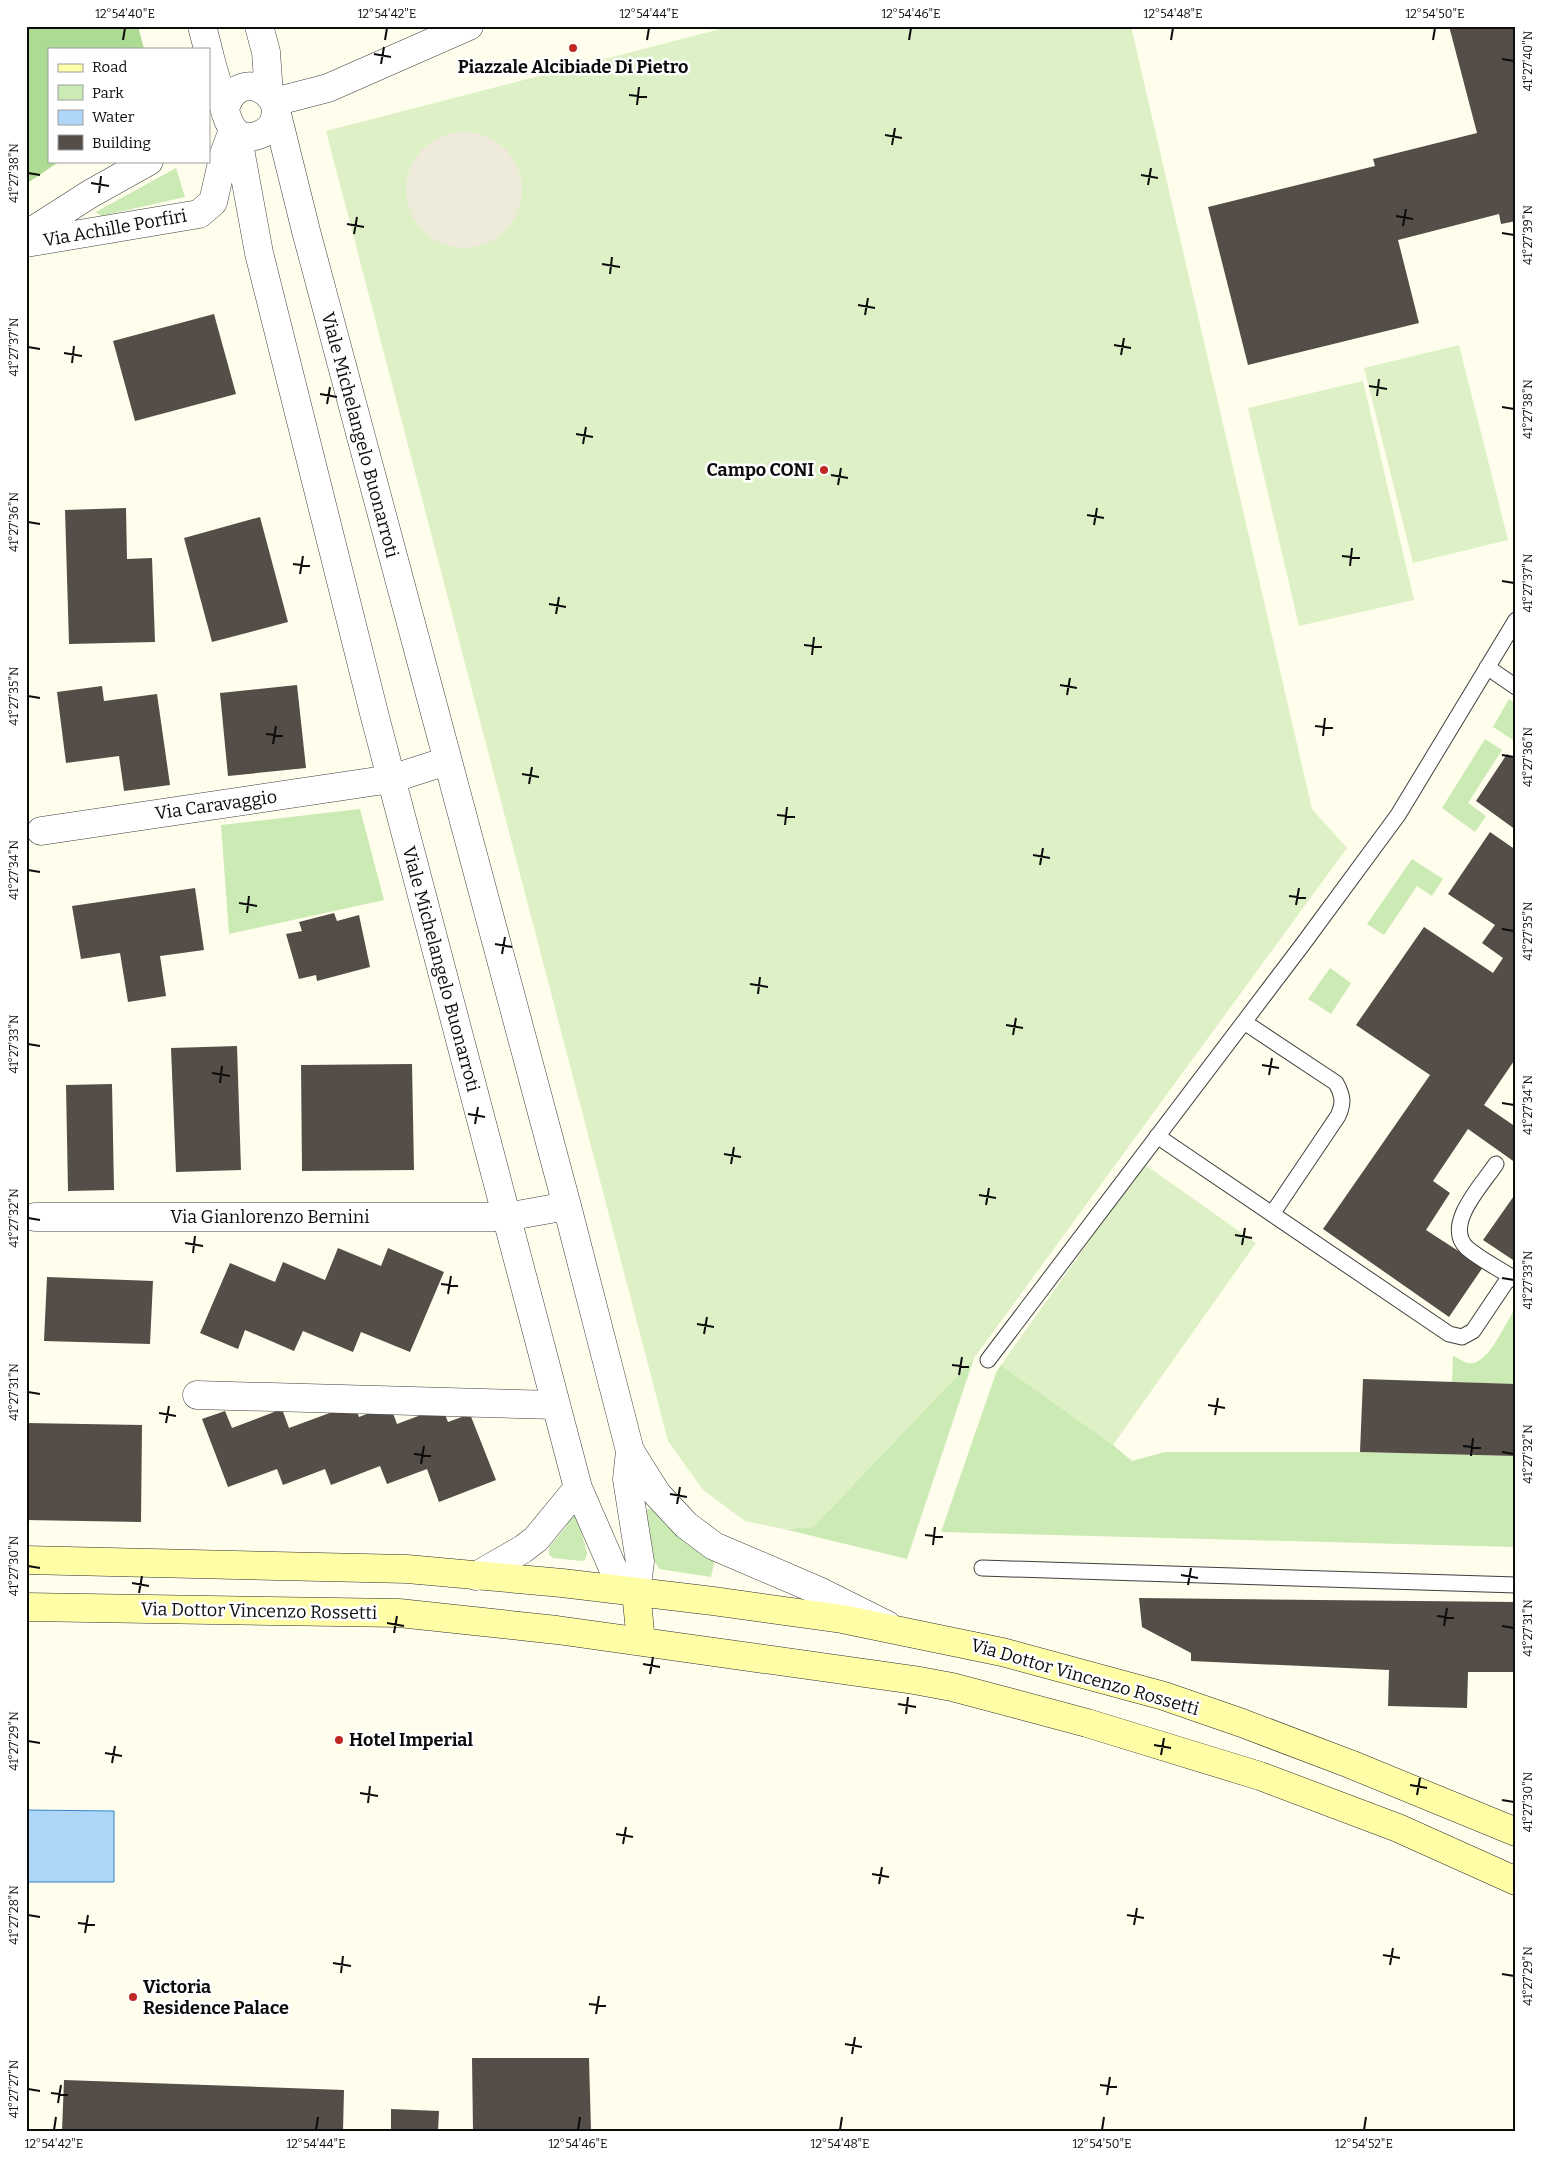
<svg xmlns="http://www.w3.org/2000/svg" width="1542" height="2157" font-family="Bitter,serif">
<rect width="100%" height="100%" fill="#fffdeb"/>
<path fill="#cbeab4" d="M176,168L185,197L101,216L96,212Z
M1509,699L1516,704V742L1493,727Z
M1485,739L1502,750L1468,803L1486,816L1475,832L1442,808Z
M360,809L384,900L229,934L221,825Z
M1412,859L1443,879L1432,896L1417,886L1384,935L1367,924Z
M1330,968L1351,983L1331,1014L1308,999Z
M1516,1308V1384L1452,1382L1453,1356C1458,1358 1463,1362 1468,1363C1489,1367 1505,1321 1516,1308Z
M974,1358L907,1559L784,1529L813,1527Z
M1001,1365L1113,1445L1132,1461L1165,1452H1360L1516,1456V1547L941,1532L996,1373Z
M652,1508L715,1559L711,1577L659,1569L654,1560L644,1516L648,1509Z
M576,1512L587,1553L585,1560L582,1561L553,1558L549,1555V1547L566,1527L572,1513Z"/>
<path fill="#addb93" d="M26,26H138L144,49H49V161H60L26,184Z"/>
<path fill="#def1c6" d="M732,26H1131L1312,809L1347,848L974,1358L813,1527L784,1529L745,1521L703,1490L668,1441L326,131Z
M1459,345L1508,540L1413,563L1364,368Z
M1363,381L1414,600L1299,626L1248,408Z
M1144,1164L1256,1243L1113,1445L1001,1365Z"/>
<path fill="#eeebdb" d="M406 190a58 58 0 1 1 116 0a58 58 0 1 1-116 0Z"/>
<path fill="#aed6f8" stroke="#3385d0" d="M26,1810L114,1811V1882H26Z"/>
<path fill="#554e48" d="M1449,26H1516V221L1501,224L1499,214L1398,240L1419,323L1248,365L1208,207L1375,166L1373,159L1477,133Z
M214,314L236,394L135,421L113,341Z
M126,508L127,559L152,558L155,642L69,644L65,510Z
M260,517L288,622L212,642L184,538Z
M297,685L306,768L228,776L220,693Z
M102,686L104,701L157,694L170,785L124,791L119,756L66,763L57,692Z
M1507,754L1516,760V830L1476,801Z
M1490,832L1516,850V1058L1484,1105L1516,1127V1163L1468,1129L1433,1181L1450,1193L1426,1230L1483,1267L1449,1317L1323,1229L1430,1075L1356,1025L1424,927L1493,973L1503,958L1482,943L1495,925L1448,894Z
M195,888L204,950L160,956L166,996L128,1002L120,953L81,959L72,906Z
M334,913L337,921L359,915L370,967L317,981L316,975L299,979L286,934L302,931L299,922Z
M237,1046L241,1170L176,1172L171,1048Z
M412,1064L414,1170L302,1171L301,1065Z
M112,1084L114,1190L68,1191L66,1085Z
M1516,1193V1262L1483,1240Z
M338,1248L381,1266L388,1248L444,1272L410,1352L361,1332L353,1352L303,1331L294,1351L245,1330L238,1349L200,1333L230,1263L275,1282L283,1262L325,1280Z
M47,1277L153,1281L150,1344L44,1341Z
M1363,1379L1516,1384V1456L1360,1452Z
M354,1404L359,1417L390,1405L397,1424L442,1407L448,1422L470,1414L496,1480L439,1502L427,1469L387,1484L380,1466L331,1485L325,1469L283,1485L277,1469L228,1487L202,1419L225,1411L232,1428L282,1409L289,1428Z
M26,1423L142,1425L141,1522L26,1520Z
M1139,1598L1516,1602V1672H1468L1467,1708L1388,1706L1389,1670L1191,1661V1653L1142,1627Z
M472,2058H589L591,2131H473Z
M64,2080L344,2090L343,2131H62Z
M391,2109L439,2111L438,2131H391Z"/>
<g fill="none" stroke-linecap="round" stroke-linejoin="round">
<defs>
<path id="lane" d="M1487,667L1516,687
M1244,1022L1336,1083C1343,1096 1344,1103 1338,1116L1272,1214
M1157,1136L1449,1334L1462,1337L1473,1331L1510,1276
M1496,1164C1482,1185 1443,1225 1467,1248C1481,1260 1500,1269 1516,1280
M988,1360L1303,944L1398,815L1516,620
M982,1568L1516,1585"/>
<path id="street" d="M202,26L208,49
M259,26L266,52L269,94
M209,53C212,67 217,81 221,95C226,115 231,147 261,134C272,130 276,120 276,109
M274,102L328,88L469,26
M225,110C231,82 259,78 274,102L306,231L567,1206L630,1451L657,1494L686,1525L714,1546L819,1591L887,1625
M237,133L259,253L375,717L578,1488L615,1573L636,1592
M26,235L90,194L149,161
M26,243L199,214L213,202L224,154L233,130
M41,831L391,779L447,761
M35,1217H506L567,1206
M197,1395L556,1405
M630,1451L627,1479L640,1562L636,1592
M476,1576L523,1549L536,1539L578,1488"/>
<path id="secondary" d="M26,1560L407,1569L562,1583L713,1601L842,1619L1002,1652L1164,1696L1242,1723L1350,1764L1516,1832
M636,1592L641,1641
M26,1607L399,1613L557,1630L914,1680L952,1687L1087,1723L1260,1776L1398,1828L1516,1881"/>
</defs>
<use href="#lane" stroke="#3f3f3f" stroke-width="17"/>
<use href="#street" stroke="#3f3f3f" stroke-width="29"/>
<use href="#secondary" stroke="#2e2e2e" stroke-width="29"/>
<use href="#lane" stroke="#fff" stroke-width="15"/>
<use href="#street" stroke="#fff" stroke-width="28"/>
<use href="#secondary" stroke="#fffda6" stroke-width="28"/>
</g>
<path fill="none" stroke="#0c0c0c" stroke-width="2" d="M123,40L125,28M385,40L387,28M647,40L649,28M909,40L911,28M1171,40L1173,28M1433,40L1435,28M374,54L391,57M1502,59L1514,61M381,64L384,47M629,95L647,97M637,105L639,87M885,135L902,138M892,145L895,128M28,173L40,175M1141,175L1158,178M91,183L109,186M1148,185L1151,168M99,193L101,176M1396,216L1413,219M347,224L364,227M1403,226L1406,209M1502,233L1514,235M354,234L357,217M602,264L620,267M610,274L612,257M858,305L875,308M865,315L868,298M1114,345L1131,348M28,347L40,349M64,353L82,356M1121,355L1124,338M72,363L74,346M1369,386L1387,389M320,394L337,397M1377,396L1379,379M327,404L330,387M1502,407L1514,409M576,434L593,437M583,444L586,427M831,475L848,478M838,485L841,468M1087,515L1104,518M28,522L40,524M1094,525L1097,508M1342,556L1360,558M293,564L310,566M1350,566L1352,548M300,574L303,556M1502,581L1514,583M549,604L566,607M556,614L559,597M804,645L822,647M812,655L814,637M1060,685L1077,688M1067,695L1070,678M28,696L40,698M1315,726L1333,728M266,734L283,736M1323,736L1325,718M273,744L276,726M1502,755L1514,757M522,774L539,777M529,784L532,767M777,815L795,817M785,825L787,807M1033,855L1050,858M1040,865L1043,848M28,870L40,872M1289,896L1306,898M239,903L257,906M1296,905L1299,888M247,913L249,896M1502,929L1514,931M495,944L512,947M502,954L505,937M750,984L768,987M758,994L760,977M1006,1025L1023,1028M1013,1035L1016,1018M28,1044L40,1046M1262,1065L1279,1068M212,1073L230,1076M1269,1075L1272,1058M220,1083L222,1066M1502,1103L1514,1105M468,1114L485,1117M475,1124L478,1107M724,1154L741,1157M731,1164L734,1147M979,1195L996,1198M986,1205L989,1188M28,1218L40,1220M1235,1235L1252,1238M185,1243L203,1246M1242,1245L1245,1228M193,1253L195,1236M1502,1278L1514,1280M441,1284L458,1286M448,1294L451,1276M697,1324L714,1327M704,1334L707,1317M952,1365L969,1367M959,1375L962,1357M28,1392L40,1394M1208,1405L1225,1408M159,1413L176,1416M1215,1415L1218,1398M166,1423L169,1406M1463,1446L1481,1448M1502,1452L1514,1454M414,1454L431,1456M1471,1456L1473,1438M421,1464L424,1446M670,1494L687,1497M677,1504L680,1487M925,1535L943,1537M933,1545L935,1527M28,1566L40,1568M1181,1575L1198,1578M132,1583L149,1586M1188,1585L1191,1568M139,1593L142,1576M1437,1616L1454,1618M387,1623L404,1626M1444,1626L1447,1608M1502,1626L1514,1628M394,1633L397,1616M643,1664L660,1667M650,1674L653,1657M898,1704L916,1707M906,1714L908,1697M28,1741L40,1743M1154,1745L1171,1748M105,1753L122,1756M1161,1755L1164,1738M112,1763L115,1746M1410,1785L1427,1788M360,1793L378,1796M1417,1795L1420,1778M1502,1800L1514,1802M368,1803L370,1786M616,1834L633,1837M623,1844L626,1827M872,1874L889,1877M879,1884L882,1867M28,1915L40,1917M1127,1915L1144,1918M78,1923L95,1925M1134,1925L1137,1908M85,1933L88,1915M1383,1955L1400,1958M333,1963L351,1966M1390,1965L1393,1948M341,1973L343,1956M1502,1974L1514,1976M589,2004L606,2006M596,2014L599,1996M845,2044L862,2047M852,2054L855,2037M1100,2085L1117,2087M28,2089L40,2091M51,2093L68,2095M1107,2095L1110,2077M58,2103L61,2085M54,2130L56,2117M316,2130L318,2117M578,2130L580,2117M840,2130L842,2117M1102,2130L1104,2117M1364,2130L1366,2117"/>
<g fill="#bf2721" stroke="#fff" stroke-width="2">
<circle cx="573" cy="48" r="5"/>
<circle cx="824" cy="470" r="5"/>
<circle cx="339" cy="1740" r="5"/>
<circle cx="133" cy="1997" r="5"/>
</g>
<g text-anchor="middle" stroke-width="5" stroke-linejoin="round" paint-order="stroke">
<g font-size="18" font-weight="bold" fill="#0c0c0c" stroke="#fff" text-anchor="start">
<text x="573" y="73" text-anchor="middle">Piazzale Alcibiade Di Pietro</text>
<text x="814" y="476" text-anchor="end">Campo CONI</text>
<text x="349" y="1746">Hotel Imperial</text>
<text x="143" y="1993">Victoria<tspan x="143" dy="21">Residence Palace</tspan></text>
</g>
<g font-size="18" fill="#0c0c0c" stroke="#fff">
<text transform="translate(115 228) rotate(-10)" y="6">Via Achille Porfiri</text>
<text transform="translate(360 435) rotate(75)" y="6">Viale Michelangelo Buonarroti</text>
<text transform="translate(216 805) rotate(-8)" y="6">Via Caravaggio</text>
<text transform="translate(441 969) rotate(75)" y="6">Viale Michelangelo Buonarroti</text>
<text x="270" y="1223">Via Gianlorenzo Bernini</text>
<text transform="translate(259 1611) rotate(1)" y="6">Via Dottor Vincenzo Rossetti</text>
<text transform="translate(1085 1677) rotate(16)" y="6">Via Dottor Vincenzo Rossetti</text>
</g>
</g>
<rect width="1542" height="2157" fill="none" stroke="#ffffff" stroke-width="55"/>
<rect x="48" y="48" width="162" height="115" fill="#ffffff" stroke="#9e9e9e"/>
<rect x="58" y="64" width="25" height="8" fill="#fffda6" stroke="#9e9e9e"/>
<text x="92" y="72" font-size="15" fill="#0c0c0c">Road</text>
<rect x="58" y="85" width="25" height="15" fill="#cbeab4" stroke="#9e9e9e"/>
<text x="92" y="98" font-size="15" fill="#0c0c0c">Park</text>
<rect x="58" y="110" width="25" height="15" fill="#aed6f8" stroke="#9e9e9e"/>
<text x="92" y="122" font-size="15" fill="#0c0c0c">Water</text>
<rect x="58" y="135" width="25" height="15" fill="#554e48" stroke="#9e9e9e"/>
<text x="92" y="148" font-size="15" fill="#0c0c0c">Building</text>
<rect x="28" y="28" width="1486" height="2102" fill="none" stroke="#0c0c0c" stroke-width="2"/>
<g font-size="12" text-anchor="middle" fill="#0c0c0c">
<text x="125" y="18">12°54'40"E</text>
<text x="387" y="18">12°54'42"E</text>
<text x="649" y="18">12°54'44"E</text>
<text x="911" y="18">12°54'46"E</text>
<text x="1173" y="18">12°54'48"E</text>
<text x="1435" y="18">12°54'50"E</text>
<text transform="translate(1528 61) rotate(-90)" y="4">41°27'40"N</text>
<text transform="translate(14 173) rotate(-90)" y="4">41°27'38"N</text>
<text transform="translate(1528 235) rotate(-90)" y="4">41°27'39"N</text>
<text transform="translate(14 347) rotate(-90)" y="4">41°27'37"N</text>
<text transform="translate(1528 409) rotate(-90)" y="4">41°27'38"N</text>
<text transform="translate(14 522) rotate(-90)" y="4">41°27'36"N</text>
<text transform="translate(1528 583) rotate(-90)" y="4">41°27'37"N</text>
<text transform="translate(14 696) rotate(-90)" y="4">41°27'35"N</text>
<text transform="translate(1528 757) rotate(-90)" y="4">41°27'36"N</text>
<text transform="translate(14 870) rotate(-90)" y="4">41°27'34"N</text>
<text transform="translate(1528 931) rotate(-90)" y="4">41°27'35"N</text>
<text transform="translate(14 1044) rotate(-90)" y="4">41°27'33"N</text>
<text transform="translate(1528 1105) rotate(-90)" y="4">41°27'34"N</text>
<text transform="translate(14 1218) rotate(-90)" y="4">41°27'32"N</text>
<text transform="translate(1528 1280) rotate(-90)" y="4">41°27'33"N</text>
<text transform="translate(14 1392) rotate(-90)" y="4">41°27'31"N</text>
<text transform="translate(1528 1454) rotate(-90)" y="4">41°27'32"N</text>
<text transform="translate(14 1566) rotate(-90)" y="4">41°27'30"N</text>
<text transform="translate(1528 1628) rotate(-90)" y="4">41°27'31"N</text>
<text transform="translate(14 1741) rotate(-90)" y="4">41°27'29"N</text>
<text transform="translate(1528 1802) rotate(-90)" y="4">41°27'30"N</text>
<text transform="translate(14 1915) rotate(-90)" y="4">41°27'28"N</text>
<text transform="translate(1528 1976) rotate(-90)" y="4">41°27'29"N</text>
<text transform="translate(14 2089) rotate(-90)" y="4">41°27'27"N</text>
<text x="54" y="2148">12°54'42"E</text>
<text x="316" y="2148">12°54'44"E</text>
<text x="578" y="2148">12°54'46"E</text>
<text x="840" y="2148">12°54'48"E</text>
<text x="1102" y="2148">12°54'50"E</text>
<text x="1364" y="2148">12°54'52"E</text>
</g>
</svg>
